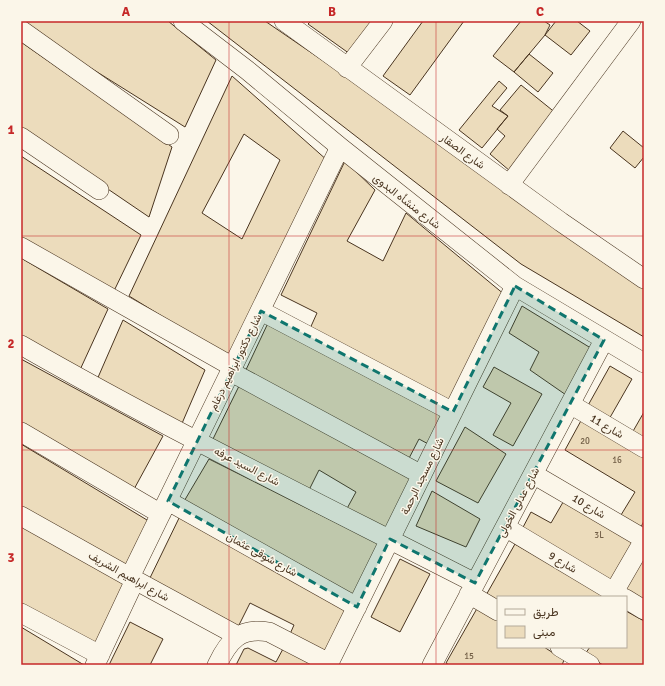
<svg xmlns="http://www.w3.org/2000/svg" width="665" height="686" font-family="Signika,Vazirmatn,sans-serif">
<rect width="100%" height="100%" fill="#fbf6e9"/>
<path fill="#ecdcbc" stroke="#4a3520" fill-rule="evenodd" d="M24,21H168L216,60L185,127L22,25Z
M207,21H265L481,169L644,284V337L521,264Z
M311,21H375L350,54L308,24Z
M423,21H464L410,95L383,76Z
M521,21H544L550,25L545,35L514,72L493,56Z
M556,21H577L590,31L571,55L545,35Z
M21,42L172,147L149,217L21,130Z
M529,54L553,73L538,92L514,72Z
M232,76L328,161L235,361L129,296ZM244,134L280,160L242,239L202,213Z
M499,81L507,88L492,106L508,116L482,148L459,130Z
M521,85L557,114L510,171L490,154L505,136L497,129L508,116L500,110Z
M623,131L644,148V157L635,168L610,148Z
M21,156L141,235L113,293L21,240Z
M345,161L375,190L347,241L383,261L406,213L505,295L450,406L308,333L317,313L281,295Z
M21,258L108,309L79,372L21,338Z
M522,306L594,350L569,397L530,370L539,352L509,333Z
M123,320L205,370L180,428L96,382Z
M268,323L445,418L432,446L419,439L406,464L244,374Z
M21,359L163,436L133,491L21,425Z
M610,366L632,379L608,421L586,409Z
M494,367L542,394L513,446L493,435L511,403L483,387Z
M241,382L416,478L388,535L344,514L356,492L319,470L307,494L211,443Z
M644,412V439L632,433Z
M583,417L644,453V521L641,527L621,515L635,492L565,450Z
M465,427L506,454L478,503L436,481Z
M21,444L152,523L129,569L21,507Z
M209,459L383,546L353,602L183,503Z
M432,491L480,519L466,547L416,526Z
M566,497L636,536L610,583L520,533L531,512L551,523Z
M181,514L350,610L328,656L290,634L294,625L250,603L237,629L148,582Z
M21,525L124,583L99,650L21,605Z
M515,544L602,594L601,597H498V605L485,597Z
M644,556V602L624,590Z
M400,559L430,574L400,632L371,617Z
M479,605L498,617V647H544L564,660L562,665H449L446,663Z
M626,611L644,621V665H603L585,654L590,647H626Z
M130,622L163,639L150,665H109Z
M21,627L84,665H21Z
M284,647L316,665H236L244,649L248,648L276,662Z"/>
<g fill="none" stroke-linecap="round" stroke-linejoin="round">
<defs>
<path id="minor" d="M183,21L247,70L340,147L515,286L644,363
M284,21L561,222L644,279
M21,30L169,135
M347,68L383,21
M21,137L99,190
M509,185L631,21
M21,247L233,367
M261,311L453,412
M21,345C169,430 323,505 475,583
M231,372L422,475
M570,404L644,448
M21,432L161,514
M533,474L644,539
M168,501L357,607
M21,516L135,580L238,636
M505,527L622,597
M130,577L340,147
M469,594L498,611
M611,597L644,540
M626,599L644,610
M21,613L100,655
M560,647L590,665
M95,665L135,580
M217,665C229,640 240,627 269,632L329,663
M328,665L515,286
M432,665L604,340"/>
</defs>
<use href="#minor" stroke="#4a3520" stroke-width="20"/>
<use href="#minor" stroke="#fbf6e9" stroke-width="19"/>
</g>
<path fill="#0f766e" fill-opacity="0.2" stroke="#0f766e" stroke-width="3" stroke-dasharray="8 5" stroke-linejoin="round" d="M515,286L604,340L475,583L390,539L357,607L168,501L261,311L453,412Z"/>
<path fill="none" stroke="#c62828" stroke-width="1" stroke-opacity="0.55" d="M229,21V665M436,21V665M21,236H644M21,450H644"/>
<g text-anchor="middle" stroke-width="3" stroke-linejoin="round" paint-order="stroke">
<g font-size="9" fill="#725f47">
<text x="585" y="444">20</text>
<text x="617" y="463">16</text>
<text x="599" y="538">3L</text>
<text x="469" y="659">15</text>
</g>
<g font-size="11" fill="#4a3520" stroke="#fbf6e9">
<text transform="translate(463 151) rotate(36)" y="4">شارع الصقار</text>
<text transform="translate(407 201) rotate(38)" y="4">شارع منشأه البدوى</text>
<text transform="translate(235 362) rotate(-64)" y="4">شارع دكتور ابراهيم درغام</text>
<text transform="translate(607 426) rotate(30)" y="4">شارع 11</text>
<text transform="translate(247 466) rotate(27)" y="4">شارع السيد عرفه</text>
<text transform="translate(422 476) rotate(-64)" y="4">شارع مسجد الرحمة</text>
<text transform="translate(518 502) rotate(-62)" y="4">شارع عدلى الخولى</text>
<text transform="translate(589 506) rotate(31)" y="4">شارع 10</text>
<text transform="translate(262 554) rotate(29)" y="4">شارع شوقى عثمان</text>
<text transform="translate(563 562) rotate(31)" y="4">شارع 9</text>
<text transform="translate(129 576) rotate(29)" y="4">شارع ابراهيم الشريف</text>
</g>
</g>
<rect width="665" height="686" fill="none" stroke="#fbf6e9" stroke-width="44"/>
<rect x="497" y="596" width="130" height="52" fill="#fbf6e9" stroke="#b4a999"/>
<rect x="505" y="609" width="20" height="6" fill="#fbf6e9" stroke="#b4a999"/>
<text x="533" y="616" font-size="12" fill="#4a3520">طريق</text>
<rect x="505" y="626" width="20" height="12" fill="#ecdcbc" stroke="#b4a999"/>
<text x="533" y="636" font-size="12" fill="#4a3520">مبنى</text>
<rect x="22" y="22" width="621" height="642" fill="none" stroke="#c62828" stroke-width="1.5"/>
<g font-size="13" text-anchor="middle" font-weight="bold" fill="#c62828">
<text x="126" y="16">A</text>
<text x="332" y="16">B</text>
<text x="540" y="16">C</text>
<text x="11" y="134">1</text>
<text x="11" y="348">2</text>
<text x="11" y="562">3</text>
</g>
</svg>
